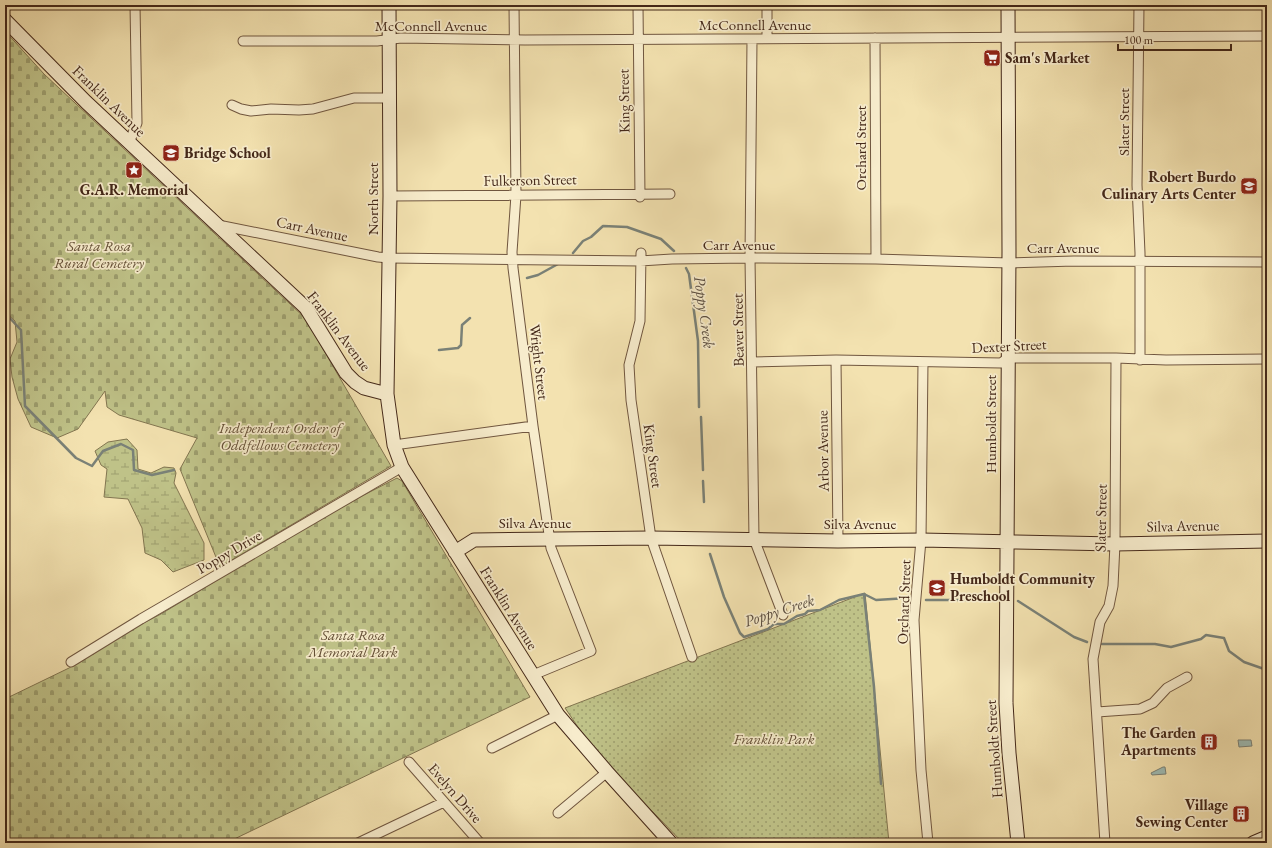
<svg xmlns="http://www.w3.org/2000/svg" width="1272" height="848" font-family="'EB Garamond',serif">
<defs>
<pattern id="wetland-marsh" width="20" height="14" patternUnits="userSpaceOnUse"><rect width="20" height="14" fill="#bfc288"/><path d="M1 5h8M5 5V1M11 12h8M15 12V8" fill="none" stroke="#9d9e6e"/></pattern>
<pattern id="cemetery-stones" width="16" height="16" patternUnits="userSpaceOnUse"><rect width="16" height="16" fill="#bfc288"/><path d="M2 7V4a2 2 0 0 1 4 0v3zM10 15v-3a2 2 0 0 1 4 0v3z" fill="#9d9e6e"/></pattern>
<pattern id="park-dots" width="8" height="8" patternUnits="userSpaceOnUse"><rect width="8" height="8" fill="#bfc288"/><path d="M2 2h.1M6 6h.1" fill="none" stroke="#9d9e6e" stroke-width="1.8" stroke-linecap="round"/></pattern>
</defs>
<rect width="100%" height="100%" fill="#f3e2b0"/>
<filter id="stains"><feTurbulence type="fractalNoise" baseFrequency=".005" numOctaves="4"/><feColorMatrix values="0 0 0 0 .2 0 0 0 0 .09 0 0 0 0 .02 0 0 0 .5 -.17"/></filter>
<radialGradient id="worn" r=".72"><stop offset=".6" stop-color="#630" stop-opacity="0"/><stop offset="1" stop-color="#630" stop-opacity=".3"/></radialGradient>
<path fill="url(#wetland-marsh)" stroke="#827550" d="M127,439L137,450L138,469L151,473L164,467L174,468L176,473L174,483L204,543V560L173,572L161,560L145,553L142,528L128,499L104,497L107,469L101,465L95,451L108,442Z"/>
<path fill="url(#cemetery-stones)" stroke="#827550" d="M5,31L44,74L305,318L391,466L220,567L180,469L197,438L119,415L107,407L105,391L78,429L57,438L31,427L18,399L12,377L10,359L17,342L15,321L5,312Z
M397,478L402,481L530,697L226,843H6L5,699L69,668L128,631L161,614L287,538L362,496Z"/>
<path fill="url(#park-dots)" stroke="#827550" d="M865,593L889,843H683C642,800 597,758 565,708Z"/>
<path fill="#9ebcb5" stroke="#7a8177" d="M1238,740H1251L1252,746L1239,747Z
M1163,767H1165L1166,774L1152,775L1151,773Z"/>
<g fill="none" stroke-linecap="round" stroke-linejoin="round">
<path stroke="#7a8177" stroke-width="2.5" d="M573,253L583,241L591,237L603,226L627,227L661,239L674,251
M686,268L689,274L698,341L699,407
M527,278L538,275L558,264
M5,313L21,330L25,406L76,458L92,466L103,451L121,444L133,450L134,470L152,475L174,470
M439,350L458,348L461,345L462,325L470,318
M701,417L703,470
M703,481L704,502
M710,554L724,597L740,633L744,637L768,629L774,624H784L797,616L805,614L808,611L820,610L839,600L864,594L876,600L908,598
M864,594L874,687L881,784
M926,600H997L999,598
M1018,601L1074,637L1087,642
M1102,644H1155L1171,647L1201,639L1206,635L1224,638L1229,651L1244,662L1267,670"/>
<defs>
<path id="street" d="M514,5L516,195L512,252L513,268L533,426L551,548L591,651L533,675
M638,5L640,197
M1139,5L1137,185L1140,253V360
M767,38V5
M875,38L876,259
M752,39L750,258L754,539L783,615
M243,41H377L401,38L525,40L1267,36
M232,105L241,109L251,111L271,109L299,110L313,109L354,98H390
M129,143L137,123L135,5
M390,196L670,194
M218,225L378,257L389,258L640,261L672,259L750,258L876,259L1009,263L1074,261L1267,262
M641,253L640,321L629,365L631,400L651,538L692,657
M836,360L838,541
M752,362L836,360L1001,363L1008,358H1116L1166,360L1267,359
M923,362L921,540L914,620L921,770L928,843
M394,445L533,426
M71,662L141,619L402,467
M1097,712L1140,709L1153,703L1167,688L1187,677
M492,748L558,715
M409,762L480,843
M558,813L607,772
M358,843L444,802
M1105,843L1093,659L1100,622L1109,606L1113,586L1115,544L1116,358"/>
<path id="secondary" d="M389,5L390,196L387,394L394,445L402,467L558,715L607,772L671,843
M1008,5L1009,252L1006,703L1009,753L1018,843
M5,20L86,102L306,308L346,373L355,382L364,388L387,394
M455,552L474,540L651,538L838,541L921,540L1115,544L1267,541
M1253,843L1267,837"/>
</defs>
<use href="#street" stroke="#70563f" stroke-width="11"/>
<use href="#secondary" stroke="#442819" stroke-width="15"/>
<use href="#street" stroke="#f7eccc" stroke-width="9"/>
<use href="#secondary" stroke="#f7eccc" stroke-width="13"/>
</g>
<defs>
<symbol id="supermarket-square" viewBox="-11 -11 22 22"><rect x="-9" y="-9" width="18" height="18" rx="4" fill="#8f2418" stroke="#f7eccc"/><path d="M-6-5.5h2.5l.6 2H6L4.5 2H-2.5L-4.4-4H-6ZM-1.5 3.2a1.3 1.3 0 1 0 .1 0ZM3 3.2a1.3 1.3 0 1 0 .1 0Z" fill="#fff"/></symbol>
<symbol id="school-square" viewBox="-11 -11 22 22"><rect x="-9" y="-9" width="18" height="18" rx="4" fill="#8f2418" stroke="#f7eccc"/><path d="M0-5L7-2L0 1L-7-2ZM-4 1L0 2.5L4 1V4Q0 6-4 4Z" fill="#fff"/></symbol>
<symbol id="sight-square" viewBox="-11 -11 22 22"><rect x="-9" y="-9" width="18" height="18" rx="4" fill="#8f2418" stroke="#f7eccc"/><path d="M0-6L1.8-2.2L6-1.7L2.9 1.2L3.7 5.4L0 3.3L-3.7 5.4L-2.9 1.2L-6-1.7L-1.8-2.2Z" fill="#fff"/></symbol>
<symbol id="building-square" viewBox="-11 -11 22 22"><rect x="-9" y="-9" width="18" height="18" rx="4" fill="#8f2418" stroke="#f7eccc"/><path d="M-4-6H4V6H1V3H-1V6H-4ZM-2.5-4.3h1.7v1.8h-1.7ZM.8-4.3h1.7v1.8H.8ZM-2.5-1h1.7V.8h-1.7ZM.8-1h1.7V.8H.8Z" fill="#fff"/></symbol>
</defs>
<g fill-rule="evenodd">
<use href="#supermarket-square" x="982" y="48" width="20" height="20"/>
<use href="#school-square" x="161" y="143" width="20" height="20"/>
<use href="#sight-square" x="124" y="160" width="20" height="20"/>
<use href="#school-square" x="1239" y="176" width="20" height="20"/>
<use href="#school-square" x="927" y="578" width="20" height="20"/>
<use href="#building-square" x="1199" y="732" width="20" height="20"/>
<use href="#building-square" x="1231" y="804" width="20" height="20"/>
</g>
<g text-anchor="middle" stroke-width="3.5" stroke-linejoin="round" paint-order="stroke">
<g font-size="15" fill="#442819" stroke="#f7eccc">
<text x="755" y="30">McConnell Avenue</text>
<text x="431" y="31">McConnell Avenue</text>
<text transform="translate(109 101) rotate(44)" y="5">Franklin Avenue</text>
<text transform="translate(624 101) rotate(-91)" y="5">King Street</text>
<text transform="translate(1124 122) rotate(-90)" y="5">Slater Street</text>
<text transform="translate(861 148) rotate(-90)" y="5">Orchard Street</text>
<text transform="translate(530 180) rotate(-1)" y="5">Fulkerson Street</text>
<text transform="translate(373 199) rotate(-90)" y="5">North Street</text>
<text transform="translate(312 229) rotate(12)" y="5">Carr Avenue</text>
<text x="739" y="250">Carr Avenue</text>
<text x="1063" y="253">Carr Avenue</text>
<text transform="translate(738 330) rotate(-91)" y="5">Beaver Street</text>
<text transform="translate(339 331) rotate(53)" y="5">Franklin Avenue</text>
<text transform="translate(1009 346) rotate(-3)" y="5">Dexter Street</text>
<text transform="translate(539 362) rotate(83)" y="5">Wright Street</text>
<text transform="translate(991 424) rotate(-90)" y="5">Humboldt Street</text>
<text transform="translate(823 451) rotate(-91)" y="5">Arbor Avenue</text>
<text transform="translate(653 456) rotate(82)" y="5">King Street</text>
<text transform="translate(1101 518) rotate(-89)" y="5">Slater Street</text>
<text x="535" y="528">Silva Avenue</text>
<text x="860" y="529">Silva Avenue</text>
<text transform="translate(1183 526) rotate(-1)" y="5">Silva Avenue</text>
<text transform="translate(229 552) rotate(-30)" y="5">Poppy Drive</text>
<text transform="translate(904 602) rotate(-88)" y="5">Orchard Street</text>
<text transform="translate(509 608) rotate(58)" y="5">Franklin Avenue</text>
<text transform="translate(994 749) rotate(-94)" y="5">Humboldt Street</text>
<text transform="translate(455 793) rotate(49)" y="5">Evelyn Drive</text>
</g>
<g font-size="15" font-weight="bold" fill="#442819" stroke="#f7eccc" text-anchor="start">
<text x="1005" y="63">Sam's Market</text>
<text x="184" y="158">Bridge School</text>
<text x="1236" y="182" text-anchor="end">Robert Burdo<tspan x="1236" dy="17">Culinary Arts Center</tspan></text>
<text x="134" y="195" text-anchor="middle">G.A.R. Memorial</text>
<text x="950" y="584">Humboldt Community<tspan x="950" dy="17">Preschool</tspan></text>
<text x="1196" y="738" text-anchor="end">The Garden<tspan x="1196" dy="17">Apartments</tspan></text>
<text x="1228" y="810" text-anchor="end">Village<tspan x="1228" dy="17">Sewing Center</tspan></text>
</g>
<g font-size="15" font-style="italic" fill="#634e35" stroke="#f7eccc">
<text x="99" y="251">Santa Rosa<tspan x="99" dy="17">Rural Cemetery</tspan></text>
<text x="280" y="433">Independent Order of<tspan x="280" dy="17">Oddfellows Cemetery</tspan></text>
<text x="353" y="640">Santa Rosa<tspan x="353" dy="17">Memorial Park</tspan></text>
<text x="774" y="744">Franklin Park</text>
</g>
<g font-size="16" font-style="italic" fill="#5a4d40" stroke="#f7eccc">
<text transform="translate(705 312) rotate(82)" y="6">Poppy Creek</text>
<text transform="translate(779 610) rotate(-18)" y="6">Poppy Creek</text>
</g>
</g>
<rect width="1272" height="848" fill="none" stroke="#f3e2b0" stroke-width="20"/>
<rect x="6" y="6" width="1260" height="836" fill="none" stroke="#442819" stroke-width="2"/>
<rect x="10" y="10" width="1252" height="828" fill="none" stroke="#442819"/>
<path d="M1118 44v6h113v-6" fill="none" stroke="#442819" stroke-width="2"/>
<text x="1124" y="44" font-size="12" fill="#442819" stroke="#f7eccc" stroke-width="3" paint-order="stroke">100 m</text>
<rect width="100%" height="100%" filter="url(#stains)"/>
<rect width="100%" height="100%" fill="url(#worn)"/>
</svg>
